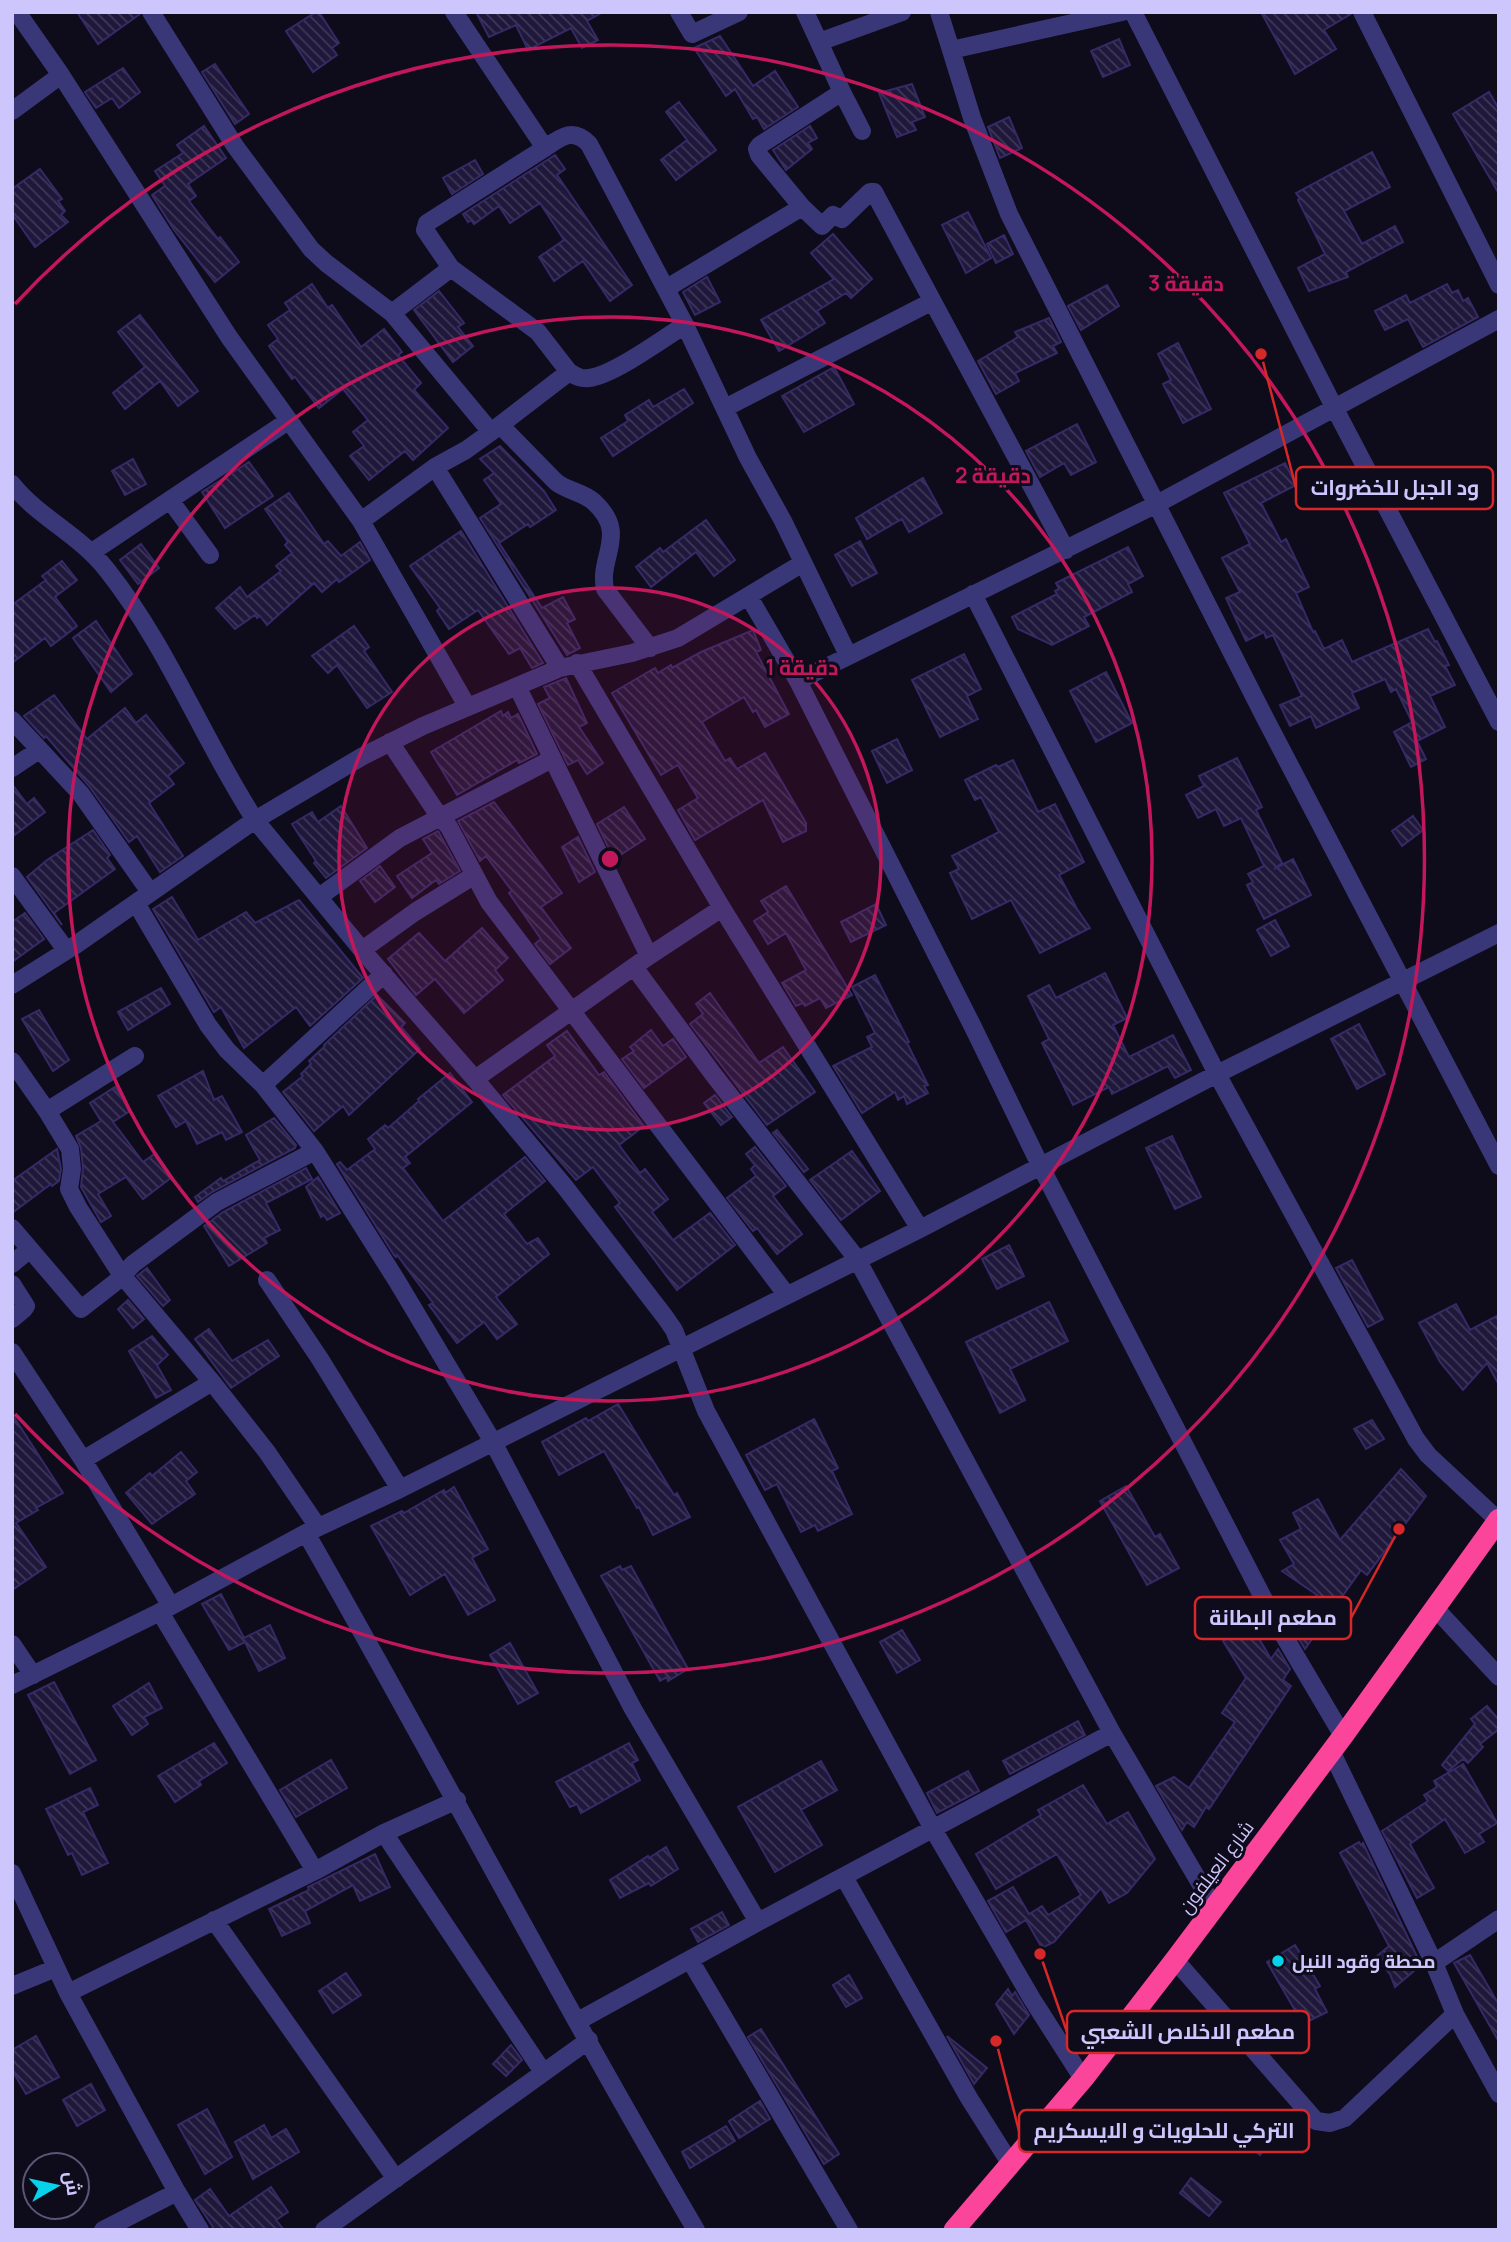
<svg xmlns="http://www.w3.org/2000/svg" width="1511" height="2242" font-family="Manrope,Cairo,sans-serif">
<defs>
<pattern id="building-back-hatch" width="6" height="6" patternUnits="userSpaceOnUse" patternTransform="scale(1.75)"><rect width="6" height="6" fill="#1f183b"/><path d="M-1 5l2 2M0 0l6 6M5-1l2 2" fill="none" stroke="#3e3858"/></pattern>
</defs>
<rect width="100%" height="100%" fill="#0e0b1b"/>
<path fill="url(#building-back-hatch)" stroke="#362a66" stroke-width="2" d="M77,12H140V14L98,44Z
M316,12H319L339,43L332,48L337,55L313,72L286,31Z
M476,12H603L587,21L598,40L582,48L571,28L528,50L516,25L489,37Z
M1261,12H1351V14L1324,30L1336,49L1295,74Z
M720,36L753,86L775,71L798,107L764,129L757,117L753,119L735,89L726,96L694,48Z
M1119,39L1130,65L1103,77L1091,51Z
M215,64L249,114L235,124L202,72Z
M123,68L140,92L119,108L112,98L96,108L85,92Z
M912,84L925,117L912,122L916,130L897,137L879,93Z
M1489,92L1499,109V194L1453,114Z
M679,102L716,150L676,180L661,160L687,140L666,112Z
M1009,117L1022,148L1000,158L988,127Z
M204,126L226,158L188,184L196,196L189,201L218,239L220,237L239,262L215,282L174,230L152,195L165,186L155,171L183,153L177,145Z
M810,126L817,138L808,143L812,149L786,170L773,150Z
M1372,152L1390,187L1344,211L1362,244L1395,226L1403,242L1346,272L1348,277L1309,291L1298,268L1325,254L1298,200L1300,199L1296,193Z
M555,155L565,169L557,175L632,285L610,301L583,261L554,281L539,257L564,240L540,203L510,223L499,206L474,224L471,220L468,222L463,214Z
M475,160L483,174L452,194L443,178Z
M40,169L62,199L58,201L65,211L61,215L68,222L35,247L12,214V189Z
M968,212L991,258L966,273L942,225Z
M833,234L872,279L851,298L846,293L817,311L825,323L779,351L761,320L834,279L811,253Z
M1004,235L1013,254L996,263L987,244Z
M707,277L720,302L695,315L683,292Z
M312,284L328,308L332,305L361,347L384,329L402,352L398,355L421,383L414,390L448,428L413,460L405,451L369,480L350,456L364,446L353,432L368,420L343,389L319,408L295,377L292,379L269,346L278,339L268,325L290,310L285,303Z
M1447,284L1452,293L1458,290L1463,301L1468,298L1478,317L1423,347L1408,319L1385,330L1375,311L1406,295L1410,303Z
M1107,285L1119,306L1081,330L1068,306Z
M439,291L464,323L458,327L473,346L453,362L414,310Z
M140,315L198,391L178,406L160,381L125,409L113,393L145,367L118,332Z
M1049,318L1061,342L1053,346L1057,353L1015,373L1019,381L996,394L978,361L1018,337L1015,332Z
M1178,343L1211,409L1183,423L1163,384L1171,380L1158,354Z
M834,367L854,404L804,432L782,396Z
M684,389L693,403L613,456L601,438L628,421L625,415L649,400L653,407Z
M1077,424L1096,462L1071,475L1064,463L1040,477L1026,451Z
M500,446L544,491L556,510L530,527L528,524L499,543L542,608L563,597L575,619L567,623L580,648L567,655L480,518L501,504L484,480L494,473L480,459Z
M133,459L146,484L125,495L112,471Z
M249,462L273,496L225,528L202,492Z
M1285,463L1296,485L1261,503L1281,542L1286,539L1309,587L1296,593L1313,632L1315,631L1324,649L1342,640L1352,662L1428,629L1435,642L1437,641L1449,665L1445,666L1455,685L1430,696L1445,727L1417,741L1426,759L1411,767L1394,732L1412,722L1396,689L1391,692L1385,679L1352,693L1359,708L1316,728L1311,716L1290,726L1280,705L1302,696L1273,635L1266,638L1264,632L1246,641L1226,598L1240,592L1222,558L1250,544L1224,493Z
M923,478L942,513L909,532L902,519L867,539L856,518Z
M289,493L324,544L328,541L341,556L360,542L370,560L339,582L337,579L322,592L314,583L267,625L260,616L257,618L255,615L235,629L216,608L240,587L247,597L281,571L276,566L292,553L285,545L288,542L265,509Z
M706,520L735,560L714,576L696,552L651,587L636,567L660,548L663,552Z
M461,531L543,663L532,668L520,648L509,654L478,610L449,629L437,611L440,608L410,566Z
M860,541L877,573L852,586L835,555Z
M141,544L159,568L138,584L120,560Z
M1128,547L1143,576L1128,584L1132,592L1084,617L1089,626L1052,645L1018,629L1012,617L1057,594L1055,591L1059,589L1056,583Z
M62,561L77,580L55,597L77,626L51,646L45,638L12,663V605L46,580L42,576Z
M96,621L132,674L111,692L73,638Z
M354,626L369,647L364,651L392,692L367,708L337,665L328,673L312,656Z
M753,630L761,650L756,652L789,714L765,727L756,710L753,712L744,697L702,722L725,761L730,758L737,769L765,753L806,823V831L783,842L763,800L695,840L678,810L698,798L678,765L661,775L612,693L655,668L658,673L671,665L672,668L701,652Z
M964,654L981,689L967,696L978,719L940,737L912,680Z
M1106,672L1132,723L1096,742L1070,691Z
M566,678L587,723L579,727L603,763L587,774L578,760L568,765L538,704L550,698L544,687Z
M54,695L87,739L125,708L136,723L146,715L184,763L168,776L174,784L149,803L183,856L160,872L137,836L129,842L89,786L46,736L44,738L24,716Z
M501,711L503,716L508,712L511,718L518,714L537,754L519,763L517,760L457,795L431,752Z
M897,739L912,770L887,783L872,751Z
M1237,758L1262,807L1256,810L1282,863L1274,869L1293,859L1311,895L1264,919L1247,885L1253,882L1248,874L1264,866L1241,818L1224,826L1216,809L1198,818L1186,795L1204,786L1199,776Z
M1013,760L1038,812L1055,804L1084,862L1059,875L1077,909L1090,928L1040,953L1011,900L972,919L950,873L959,869L952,856L999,832L981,797L975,800L965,780L996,765L998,767Z
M12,784L27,804L34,798L45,812L12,837Z
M494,802L562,893L541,907L571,948L550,964L535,944L541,939L509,893L512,891L486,856L480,861L458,821Z
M341,806L367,848L326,878L314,863L316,861L292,824L312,812L318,822Z
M624,807L645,839L614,859L597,824Z
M1413,816L1423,830L1402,846L1392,831Z
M93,830L110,855L107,858L115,869L54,913L62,925L27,877L47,860Z
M438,831L460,871L439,884L436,880L412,898L397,876L432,853L423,839Z
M578,837L595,872L579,882L562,847Z
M380,866L395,887L375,902L360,881Z
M786,886L852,995L826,1008L820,998L805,1006L803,1003L796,1006L782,983L806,970L786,933L768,944L754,921L768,912L761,901Z
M172,897L198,940L246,912L255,923L299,900L363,978L310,1026L296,1007L244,1048L221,1007L214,1012L153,909Z
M876,904L886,925L851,942L841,922Z
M25,913L44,939L12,962V922Z
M1275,920L1289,946L1271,956L1257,930Z
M482,928L508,958L495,970L503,980L464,1013L435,979L416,995L388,959L419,933L445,961Z
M1105,973L1127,1018L1113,1025L1129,1057L1173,1035L1191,1070L1175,1078L1168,1066L1112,1094L1109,1087L1073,1105L1042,1043L1049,1039L1028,996L1049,985L1056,998Z
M875,975L909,1042L907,1043L928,1085L924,1086L928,1093L907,1104L904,1096L898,1100L895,1092L862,1113L833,1066L872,1047L867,1037L875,1033L852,987Z
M161,988L170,1004L128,1030L118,1012Z
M710,993L759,1063L783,1047L815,1092L767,1125L690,1024L703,1014L696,1004Z
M377,995L405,1023L401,1027L420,1049L349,1115L343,1106L314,1131L283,1092L303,1076L301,1074L311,1064L309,1061L325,1046L324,1045Z
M39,1010L69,1060L53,1071L22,1019Z
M1359,1024L1385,1074L1357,1089L1331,1039Z
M651,1030L663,1046L673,1039L686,1057L644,1088L622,1059L634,1051L630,1047Z
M567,1031L599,1075L604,1072L644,1126L619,1145L640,1173L645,1169L668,1199L652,1212L673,1240L710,1213L735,1245L677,1290L615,1207L620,1203L593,1167L576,1180L503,1095L555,1056L547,1045Z
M203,1071L214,1100L222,1096L242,1132L226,1140L222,1132L197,1144L186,1121L176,1127L158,1096Z
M450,1073L472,1102L405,1157L410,1163L403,1168L443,1221L525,1157L545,1181L504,1214L527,1244L538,1238L549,1254L496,1297L517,1324L497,1339L484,1322L457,1343L429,1305L433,1303L397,1255L396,1257L394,1255L337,1164L340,1162L347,1170L375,1149L368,1139L385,1125L388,1128L419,1101L418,1099Z
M115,1087L130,1111L113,1122L143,1162L156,1153L172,1177L143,1199L126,1177L98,1194L111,1216L101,1222L81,1187L83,1168L81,1148L76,1136L101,1121L90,1103Z
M715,1095L732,1117L721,1125L704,1103Z
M274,1118L296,1145L295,1148L212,1192L198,1202L195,1197L221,1178L223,1181L260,1160L246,1135Z
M777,1130L808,1169L804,1172L773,1133Z
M1172,1136L1201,1197L1175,1209L1146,1148Z
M755,1147L786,1186L773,1196L802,1234L777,1254L757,1228L753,1231L727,1198L756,1176L751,1169L755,1165L746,1154Z
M57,1149L61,1169L59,1181L52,1186L51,1184L12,1213V1181Z
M852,1151L880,1191L841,1220L810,1180Z
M306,1168L312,1179L266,1203L280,1230L264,1238L267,1243L229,1266L204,1226L223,1212Z
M318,1177L340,1213L327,1220L324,1215L321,1217L306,1187Z
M1009,1245L1024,1276L997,1289L982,1259Z
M1352,1260L1383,1319L1368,1327L1336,1268Z
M147,1268L170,1300L163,1306L137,1276Z
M128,1300L144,1319L133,1328L118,1309Z
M1049,1302L1068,1341L1010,1369L1025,1400L1000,1413L966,1342Z
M1456,1304L1470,1330L1499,1315V1385L1487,1363L1463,1390L1440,1362L1419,1323Z
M209,1329L232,1361L268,1340L279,1356L231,1388L195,1339Z
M152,1336L168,1355L157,1365L171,1390L156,1398L129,1351Z
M618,1404L674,1495L677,1493L690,1517L653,1535L639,1507L637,1508L604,1451L559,1475L542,1442L586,1418L588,1421Z
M12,1414L63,1493L36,1508L38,1510L16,1523L46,1567L12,1590Z
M814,1419L838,1468L832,1471L852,1514L818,1531L815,1525L801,1532L777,1484L765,1490L746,1455Z
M1372,1420L1384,1439L1366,1449L1354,1429Z
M181,1452L197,1472L186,1481L195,1494L152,1524L126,1493L150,1473L152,1476Z
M1401,1469L1426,1496L1367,1575L1361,1570L1305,1649L1293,1629L1317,1595L1282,1571L1294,1564L1280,1540L1301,1529L1293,1513L1318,1499L1340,1540Z
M1126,1486L1155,1537L1160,1534L1179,1568L1147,1585L1100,1501Z
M454,1487L488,1549L472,1558L495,1600L468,1615L445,1574L410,1595L371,1526L402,1511L404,1513L444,1490L445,1493Z
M620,1566L622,1570L631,1566L688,1669L668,1681L667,1677L660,1681L601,1576Z
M221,1594L244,1638L270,1625L285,1658L259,1671L245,1642L229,1650L202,1604Z
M1251,1625L1271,1659L1278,1649L1290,1669L1283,1680L1291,1686L1209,1809L1206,1807L1194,1827L1187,1822L1182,1830L1156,1786L1174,1777L1189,1788L1235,1722L1222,1713L1246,1678L1223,1641Z
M902,1630L920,1660L897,1673L880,1642Z
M510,1643L538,1693L518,1704L490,1655Z
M54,1682L96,1760L70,1774L28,1695Z
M149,1683L162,1708L144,1717L148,1724L132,1735L113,1706Z
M1487,1706L1499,1720V1729L1480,1744L1483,1747L1468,1763L1463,1759L1448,1771L1442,1765L1475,1724L1471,1719Z
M1078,1721L1085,1735L1010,1774L1003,1761Z
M214,1743L227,1763L199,1781L201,1785L175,1802L158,1776Z
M629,1743L638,1760L632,1763L640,1780L581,1813L577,1804L570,1807L556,1782Z
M331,1760L347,1788L296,1817L280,1790Z
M821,1761L837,1790L801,1810L822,1845L775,1872L738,1807Z
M1463,1764L1497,1823L1479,1834L1484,1842L1465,1853L1445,1819L1410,1844L1434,1888L1417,1898L1382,1831L1428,1801L1424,1795L1437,1787L1434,1781Z
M968,1771L979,1791L937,1813L927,1793Z
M1083,1785L1107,1824L1128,1812L1155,1859L1127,1893L1109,1903L1101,1888L1054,1942L1042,1948L1026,1920L1006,1932L988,1901L1013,1887L1029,1914L1042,1906L1048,1915L1081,1895L1057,1854L996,1889L976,1854L1041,1815L1038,1810Z
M90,1788L98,1805L83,1812L108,1863L82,1875L72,1853L68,1855L46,1809Z
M1359,1842L1361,1845L1363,1843L1421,1965L1395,1987L1390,1974L1376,1957L1389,1946L1340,1853Z
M666,1847L678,1869L651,1886L649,1883L620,1898L610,1880L648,1856L649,1858Z
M375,1854L390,1887L360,1901L353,1885L305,1911L310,1923L282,1936L269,1909L309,1890L308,1887Z
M722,1912L729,1925L698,1942L691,1929Z
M1295,1945L1320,1986L1315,1989L1327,2012L1303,2024L1267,1962Z
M1470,1955L1499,2005V2042L1454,1963Z
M346,1973L361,1995L333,2013L319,1991Z
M849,1975L862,1998L846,2007L833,1985Z
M1008,1989L1012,1996L1015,1992L1029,2015L1014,2034L996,2004Z
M761,2029L839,2154L824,2164L748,2037Z
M36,2036L59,2077L26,2094L12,2070V2050Z
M947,2036L987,2068L974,2084Z
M511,2045L522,2060L506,2076L493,2064Z
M91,2084L105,2110L77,2126L63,2100Z
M760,2101L770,2119L739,2138L729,2121Z
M207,2109L232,2157L205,2174L178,2125Z
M1243,2117L1272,2140L1260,2155L1231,2131Z
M264,2125L271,2138L286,2129L299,2152L253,2179L235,2142Z
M726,2126L735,2141L690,2168L682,2152Z
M1191,2178L1221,2202L1209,2216L1180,2193Z
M271,2187L288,2212L276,2220L284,2230H211L213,2227L195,2200L210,2189L229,2216Z"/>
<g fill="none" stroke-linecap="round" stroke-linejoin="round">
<path stroke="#3a3778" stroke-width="18" d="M17,12L61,75L229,337L361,521L467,706
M151,12L235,146L311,249L326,263L392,313L491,432L569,372C576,376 580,379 589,378C614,375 662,339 685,325L748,458L783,521L848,655
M454,12L545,148C561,137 573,127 589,144L685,325
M679,12L692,34L739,12
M805,12L819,42L902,12
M939,12L951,50L1122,12
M1133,12L1334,407L1499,722
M1362,12L1499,285
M951,50L972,118L1009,214L1265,718L1499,1166
M842,92L862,131
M12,111L61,75
M545,148L427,223L425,230L451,268L538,332L569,372
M802,207L822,226L833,215L842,219L870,192H874L1066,550
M667,288L802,207L759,155L757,149L760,145L842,92L819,42
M392,313L451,268
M725,408L931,302
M501,426L556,482C567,491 583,492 594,502C629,534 598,556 605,589L650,648
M435,467L560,668
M12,484C39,518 80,535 107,570C168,647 202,738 255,820L362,950L475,1079L565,1187L665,1317L674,1330L706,1411L933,1829L1032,1999L1083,2079
M170,500L210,555
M361,521L435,467L466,450L491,432
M92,552L288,421
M973,594L1217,1074L1416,1439L1428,1455L1498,1520
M749,597L798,681L973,1027L1040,1165L1274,1619L1343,1736
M577,663L722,908L920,1229
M798,681L1155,505L1499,319
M517,686L649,956
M12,720L81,794L150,892
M390,742L435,810L449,827L489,902L786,1294
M12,768L39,750
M12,876L66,950
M319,897L400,838L552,759
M136,903L208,1025L227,1050L263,1085L315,1151L397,1281L493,1442L633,1709L758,1922
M362,950L415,912L473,876
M634,967L713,1074L857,1259L1112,1733
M12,985L74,946L255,820L363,756L423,726L560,668L632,653L678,638L803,563
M12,1061L47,1111L70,1149L72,1169L69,1189L78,1207L121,1274L212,1382L267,1452L318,1527
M475,1079L649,956L722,908
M263,1085L384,974
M47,1111L135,1056
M12,1228L81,1309L117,1281L133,1264L217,1202L315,1151
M12,1264L30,1249
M267,1280L320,1359L400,1489
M12,1284L26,1306L24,1309L12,1319
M12,1352L83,1460L171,1606
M83,1460L212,1382
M306,1533C438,1764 561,2001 696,2230
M1435,1608L1499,1677
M160,1612L315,1871
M12,1644L33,1675
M12,1685L160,1612L306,1533L400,1489L920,1229L1217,1074L1499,933
M1331,1751L1434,1963L1455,2014L1499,2094
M384,1833L543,2072
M12,1873L68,1993L177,2192L200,2230
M844,1877L969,2098L1010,2163
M214,1920L396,2179
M690,1960L849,2230
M1175,1960L1316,2121L1330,2123L1345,2118L1455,2014
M1434,1963L1499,1919
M12,1986L56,1968
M68,1993L315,1871L384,1833L457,1800
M578,2021L758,1922L1112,1733L1214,1907
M103,2230L177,2192
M324,2230L589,2040"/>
<path stroke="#fa459b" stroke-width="21" d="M954,2230L1083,2079L1175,1960L1343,1736L1499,1519"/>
</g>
<circle cx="610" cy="859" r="271" fill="#c2185b" fill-opacity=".12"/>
<g fill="none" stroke="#c2185b" stroke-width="3.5">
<circle cx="610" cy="859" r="271"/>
<circle cx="610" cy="859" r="542"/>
<path d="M15 304A814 814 0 1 1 15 1414"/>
</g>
<circle fill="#07d2e9" stroke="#0e0b1b" stroke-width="2.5" cx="1278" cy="1961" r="7"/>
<g text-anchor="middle" stroke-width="6" stroke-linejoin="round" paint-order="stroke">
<g font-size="19" fill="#cdc6fd" stroke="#0e0b1b">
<text transform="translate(1216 1867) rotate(-53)" y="7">شارع العيلفون</text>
</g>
<g font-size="19" font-weight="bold" fill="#cdc6fd" stroke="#0e0b1b" text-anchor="start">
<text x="1292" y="1968">محطة وقود النيل</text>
</g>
</g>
<circle cx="610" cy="859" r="10" fill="#c2185b" stroke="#0e0b1b" stroke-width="3.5"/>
<g font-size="21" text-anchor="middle" font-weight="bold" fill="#c2185b" stroke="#0e0b1b" stroke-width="6" stroke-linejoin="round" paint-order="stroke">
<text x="1186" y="291">3 دقيقة</text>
<text x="993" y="483">2 دقيقة</text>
<text x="802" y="675">1 دقيقة</text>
</g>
<path fill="none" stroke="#d62828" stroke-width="2.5" d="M1261 354L1296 488M1399 1529L1351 1618M1040 1954L1067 2032M996 2041L1019 2131"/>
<g fill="#d62828" stroke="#0e0b1b" stroke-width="2.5">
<circle cx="1261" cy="354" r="7"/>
<circle cx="1399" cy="1529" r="7"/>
<circle cx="1040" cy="1954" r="7"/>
<circle cx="996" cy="2041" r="7"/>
</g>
<g fill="#0e0b1b" stroke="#d62828" stroke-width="2.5">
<rect x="1296" y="467" width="197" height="42" rx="7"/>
<rect x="1195" y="1597" width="156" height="42" rx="7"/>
<rect x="1067" y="2011" width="242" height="42" rx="7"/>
<rect x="1019" y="2110" width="290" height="42" rx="7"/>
</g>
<g font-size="21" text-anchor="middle" font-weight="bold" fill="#cdc6fd">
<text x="1395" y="495">ود الجبل للخضروات</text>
<text x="1273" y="1625">مطعم البطانة</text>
<text x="1188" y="2039">مطعم الاخلاص الشعبي</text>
<text x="1164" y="2138">التركي للحلويات و الايسكريم</text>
</g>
<rect width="1511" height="2242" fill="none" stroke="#cdc6fd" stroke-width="28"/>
<g transform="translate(56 2186) rotate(81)"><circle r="33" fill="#0e0b1b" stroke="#5a5675" stroke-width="2"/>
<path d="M0-5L12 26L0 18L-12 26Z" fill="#07d2e9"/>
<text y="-10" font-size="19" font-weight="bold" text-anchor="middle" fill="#cdc6fd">ش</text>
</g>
</svg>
